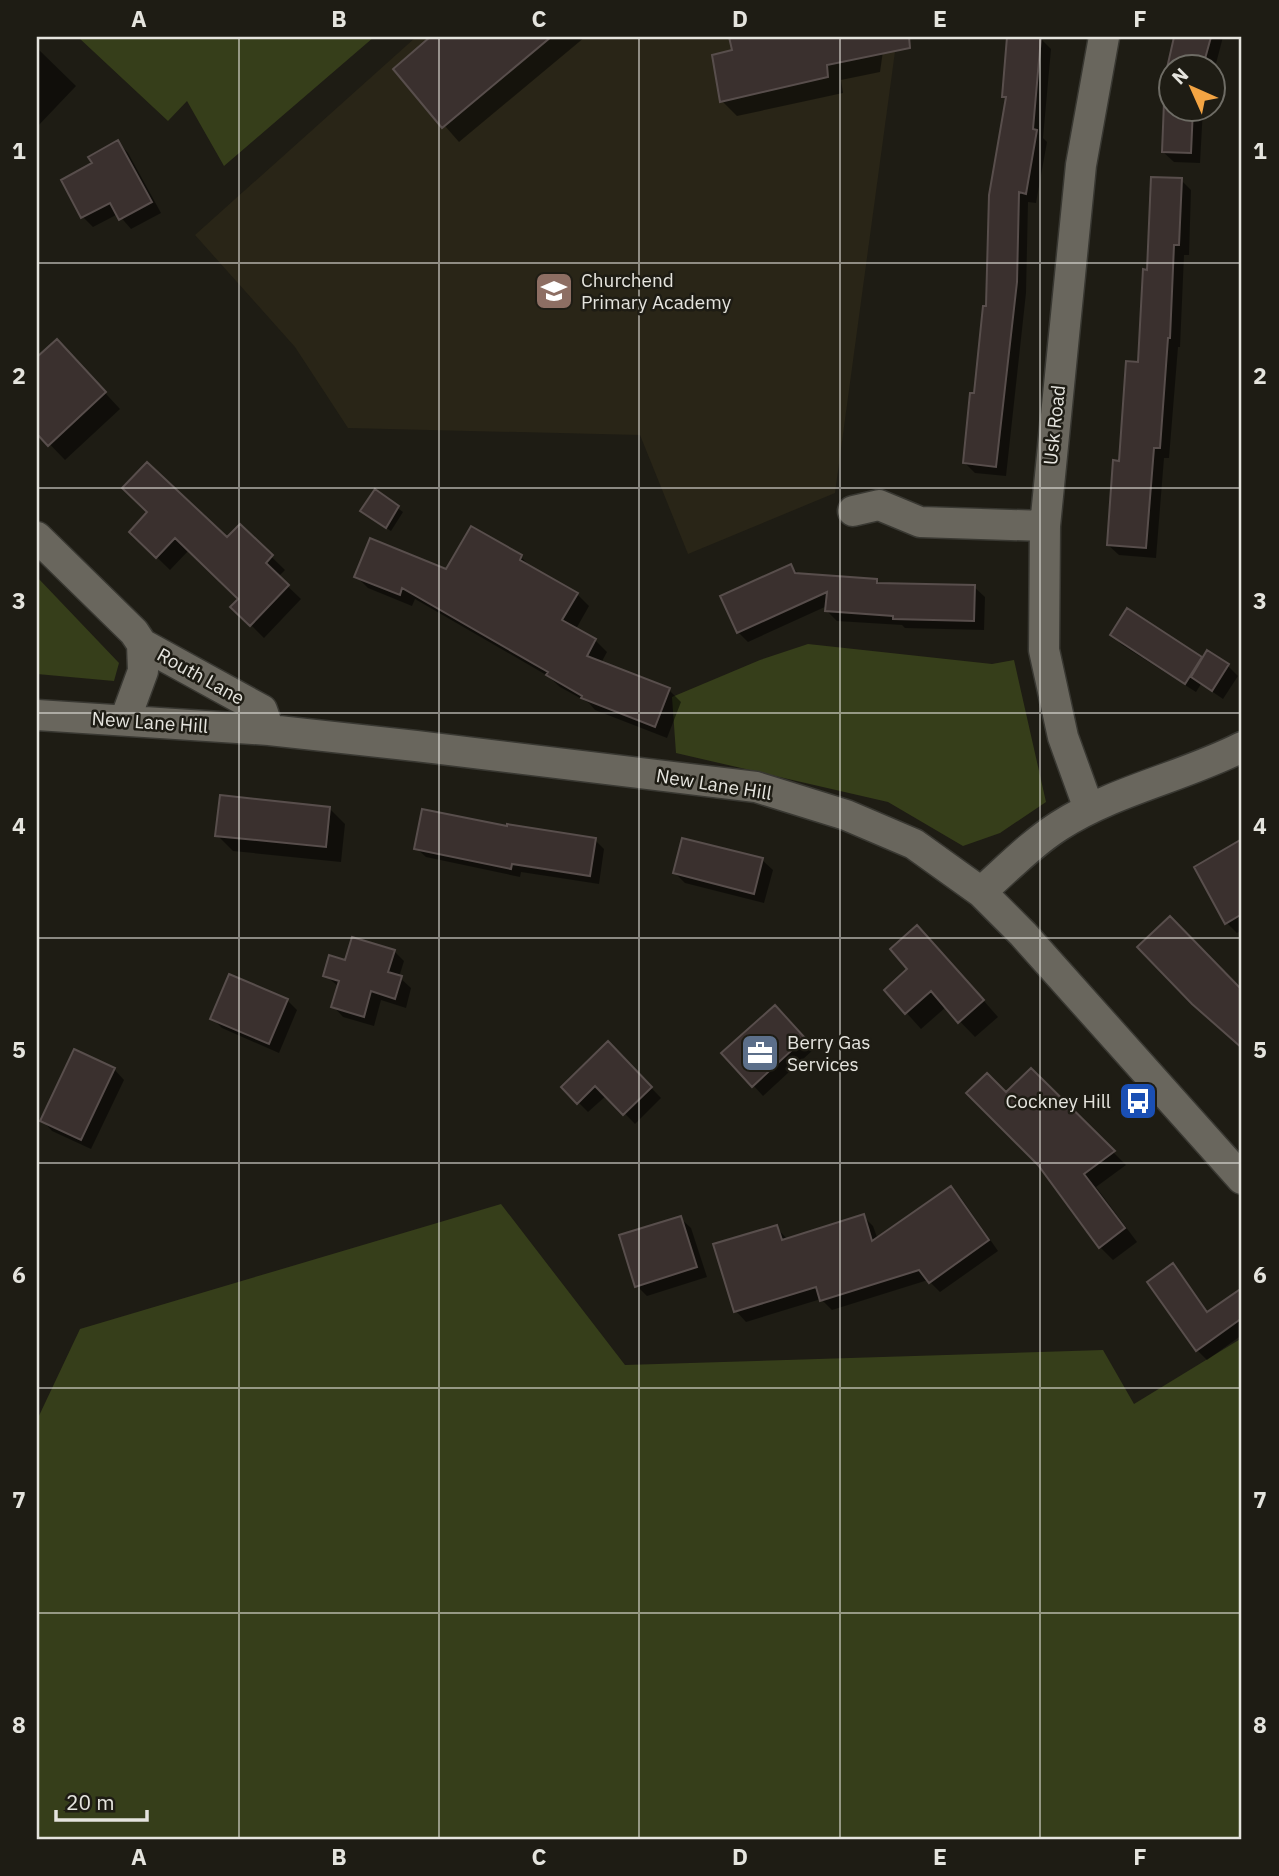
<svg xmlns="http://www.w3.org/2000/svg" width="1279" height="1876" font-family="'IBM Plex Sans',sans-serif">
<rect width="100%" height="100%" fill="#1e1c14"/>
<path fill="#292517" d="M416,37H897L835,493L688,554L640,435L348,428L295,347L195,235Z"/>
<path fill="#363e1a" d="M78,37H374L224,166L187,101L168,121Z
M37,577L119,663L114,681L37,674Z
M808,644L992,664L1014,660L1046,802L1000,833L963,846L888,802L676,753L672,697L760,660Z
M501,1204L625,1365L1103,1350L1134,1404L1242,1338V1839H37V1420L80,1329Z"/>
<path fill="#0007" d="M433,37H585L459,142L395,69Z
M731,37H885L880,72L841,80L843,93L737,116L722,101L734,52Z
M1009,37L1040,38L1051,49L1043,138L1047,142L1036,203L1028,202L1026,293L1006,476L975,473L965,463L988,308L1008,100L1003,96Z
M1176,37H1223L1213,75L1212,66H1170V108H1203L1200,163L1174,162L1163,152L1166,77Z
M37,48L76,86L37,127Z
M118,142L128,153L161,213L131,229L118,214L93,227L83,217L94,164Z
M1181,180L1191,190L1189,255H1184L1180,347H1178L1169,458H1164L1156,558L1119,555L1108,545L1120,463L1140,363L1148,271Z
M57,341L120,409L65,460L37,431V360Z
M375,492L403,512L391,531L367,515Z
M150,513L227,540L240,526L285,570L278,577L301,599L264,638L233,607L240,599L189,550L170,570L131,532Z
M521,557L533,569L577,594L589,606L576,629L595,640L607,652L601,663L669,690L681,702L667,738L595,710L589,703L560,687L548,676L415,599L412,606L368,588L356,576L447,571Z
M791,566L800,575L877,580L882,585L974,587L985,597L984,630L905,628L902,625L837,621L827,611V606L748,642L738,632Z
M1112,635L1228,666L1238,676L1223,699L1201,684L1196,692L1122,645Z
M330,809L345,824L341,862L233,851L217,835Z
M508,828L595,840L604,849L599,884L521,872L520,877L426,857L416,848Z
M1241,842L1242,930L1237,933L1227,923Z
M762,860L773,870L764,903L685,883L675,873Z
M933,943L998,1017L975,1037L946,1007L921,1029L886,990L910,969Z
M394,951L404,961L399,977L411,988L406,1008L381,1000L374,1026L343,1017L333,1006L339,987L325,975L346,962Z
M287,1000L297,1010L279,1053L222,1028L212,1018Z
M785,1017L814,1049L763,1096L753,1085Z
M608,1043L661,1098L635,1124L607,1095L588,1112L563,1087Z
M114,1069L124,1080L91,1149L52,1131L42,1120Z
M1031,1070L1126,1165L1096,1187L1137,1242L1113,1260L1100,1247L1006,1095Z
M951,1188L961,1198L998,1251L940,1292L928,1280L832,1310L821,1299L746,1322L736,1311L776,1227L788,1240L863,1216L873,1226L878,1240Z
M680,1218L691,1228L707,1277L647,1296L637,1286Z
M1173,1265L1183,1276L1209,1313L1242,1290V1335L1207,1360L1197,1350Z"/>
<path fill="#3a302e" stroke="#584e4c" stroke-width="2" d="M430,37H551L442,128L393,69Z
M729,37H909L910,48L827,65L828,77L720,102L712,55L732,50Z
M1007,37H1041L1033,129L1037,130L1026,194L1019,192L1017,282L996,467L963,463L970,393H974L983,306H986L989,195L1006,97H1002Z
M1174,37H1211L1203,66L1194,64V66H1171V108H1193L1191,153L1162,152L1165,77Z
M118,140L152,202L119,220L110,203L81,218L61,180L92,163L88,157Z
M1151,177L1182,178L1179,245H1174L1170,338H1168L1160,448H1154L1146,548L1107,545L1113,460L1119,461L1126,361L1138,362L1143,269L1147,270Z
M57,339L106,392L48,446L37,434V357Z
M147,462L227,537L240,524L273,555L266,563L289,585L250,626L230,607L238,599L175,538L156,558L129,532L147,512L122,488Z
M375,489L399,506L386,528L360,511Z
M471,526L522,555L520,560L578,593L562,620L596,639L587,656L670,688L655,727L581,698L582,696L546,675L548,672L402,588L400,595L354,577L370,538L446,569Z
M791,564L795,573L877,579V583L975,585L974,621L893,619V616L825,611L827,592L737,633L720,596Z
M1127,608L1202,657L1185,684L1110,635Z
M1207,650L1229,664L1212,691L1191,677Z
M220,795L330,807L326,847L215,836Z
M422,809L507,826V824L596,838L590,876L512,864L511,869L414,849Z
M682,838L763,858L754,894L673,873Z
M1242,839V914L1225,924L1194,867Z
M1170,916L1242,990V1048L1192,1004L1137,947Z
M917,925L984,1000L958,1023L931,991L905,1014L884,990L907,969L890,949Z
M352,937L395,950L388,972L402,976L395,999L371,991L364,1017L331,1007L339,981L323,976L329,955L345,960Z
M229,974L288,999L269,1044L210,1019Z
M775,1005L805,1038L752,1087L721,1053Z
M608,1041L652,1087L623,1115L595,1086L577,1104L561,1087Z
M74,1049L115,1068L81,1140L40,1121Z
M1031,1068L1115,1151L1084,1174L1125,1228L1099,1248L1038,1165L966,1093L987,1073L1006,1092Z
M951,1186L989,1240L929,1283L919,1270L820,1301L816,1287L734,1312L713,1244L777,1225L782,1240L864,1214L872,1241Z
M681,1216L697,1267L635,1287L619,1235Z
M1173,1263L1207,1312L1242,1288V1318L1196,1351L1147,1282Z"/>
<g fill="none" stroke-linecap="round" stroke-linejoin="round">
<defs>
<path id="minor" d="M853,511L879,505L920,522L1045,526
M37,537L134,632L142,644L262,710L269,730
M37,715L269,730L416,746L756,787L846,815L914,844L981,892L1023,934L1242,1179
M125,720L143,671L142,644
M1089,809L1063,737L1044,650L1045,526L1081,165L1104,37
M981,892C1007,869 1031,844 1059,826C1115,790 1183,777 1242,747"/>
</defs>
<use href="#minor" stroke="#393832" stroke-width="33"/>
<use href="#minor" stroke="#69665d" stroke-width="30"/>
</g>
<path fill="none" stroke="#e5e4de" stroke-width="2" stroke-opacity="0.55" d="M239,37V1839M439,37V1839M639,37V1839M840,37V1839M1040,37V1839M37,263H1242M37,488H1242M37,713H1242M37,938H1242M37,1163H1242M37,1388H1242M37,1613H1242"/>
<defs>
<symbol id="school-square" viewBox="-11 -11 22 22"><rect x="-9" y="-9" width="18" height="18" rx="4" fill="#8d6e63" stroke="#1e1c14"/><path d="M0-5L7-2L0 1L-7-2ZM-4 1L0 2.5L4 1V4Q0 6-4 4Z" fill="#fff"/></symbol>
<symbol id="office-square" viewBox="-11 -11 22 22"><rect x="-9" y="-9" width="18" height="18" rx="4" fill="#5c6f8a" stroke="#1e1c14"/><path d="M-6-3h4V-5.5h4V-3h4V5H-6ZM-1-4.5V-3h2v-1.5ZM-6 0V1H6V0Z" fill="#fff"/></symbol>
<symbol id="bus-square" viewBox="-11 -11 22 22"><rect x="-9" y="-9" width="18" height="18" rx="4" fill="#1a4fb4" stroke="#1e1c14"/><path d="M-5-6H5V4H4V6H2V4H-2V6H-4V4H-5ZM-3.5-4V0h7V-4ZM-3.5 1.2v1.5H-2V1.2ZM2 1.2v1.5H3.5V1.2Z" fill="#fff"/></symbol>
</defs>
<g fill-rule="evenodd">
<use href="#school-square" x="532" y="269" width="44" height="44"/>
<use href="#office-square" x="738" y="1031" width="44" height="44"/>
<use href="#bus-square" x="1116" y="1079" width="44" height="44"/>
</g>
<g text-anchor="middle" stroke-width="5" stroke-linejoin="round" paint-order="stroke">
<g font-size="19" fill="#e5e4de" stroke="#1e1c14" text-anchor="start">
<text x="581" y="287">Churchend<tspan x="581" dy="22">Primary Academy</tspan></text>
<text x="787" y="1049">Berry Gas<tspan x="787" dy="22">Services</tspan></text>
<text x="1111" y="1108" text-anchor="end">Cockney Hill</text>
</g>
<g font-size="19" fill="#e5e4de" stroke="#1e1c14">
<text transform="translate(1054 425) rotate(-84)" y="7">Usk Road</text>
<text transform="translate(201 676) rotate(29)" y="7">Routh Lane</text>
<text transform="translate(150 722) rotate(4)" y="7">New Lane Hill</text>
<text transform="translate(714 784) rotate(9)" y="7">New Lane Hill</text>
</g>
</g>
<rect width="1279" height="1876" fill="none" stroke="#1e1c14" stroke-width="77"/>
<g transform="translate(1192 88) rotate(315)"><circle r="33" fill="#1e1c14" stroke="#6e6c65" stroke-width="2"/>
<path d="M0-5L12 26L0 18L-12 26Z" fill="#f3a443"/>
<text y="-10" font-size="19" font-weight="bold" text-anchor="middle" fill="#e5e4de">N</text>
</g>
<path d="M56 1810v10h91v-10" fill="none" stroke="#e5e4de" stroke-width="3.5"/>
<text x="66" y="1810" font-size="21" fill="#e5e4de" stroke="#1e1c14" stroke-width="5" paint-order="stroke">20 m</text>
<rect x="38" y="38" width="1202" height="1800" fill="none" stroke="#e5e4de" stroke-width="2.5"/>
<g font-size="23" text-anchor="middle" font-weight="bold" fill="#e5e4de">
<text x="139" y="27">A</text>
<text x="339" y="27">B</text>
<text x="539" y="27">C</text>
<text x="740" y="27">D</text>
<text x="940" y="27">E</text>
<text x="1140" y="27">F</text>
<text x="19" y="159">1</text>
<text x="1260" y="159">1</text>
<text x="19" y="384">2</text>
<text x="1260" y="384">2</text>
<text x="19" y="609">3</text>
<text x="1260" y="609">3</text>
<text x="19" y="834">4</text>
<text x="1260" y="834">4</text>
<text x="19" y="1058">5</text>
<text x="1260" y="1058">5</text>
<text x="19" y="1283">6</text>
<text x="1260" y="1283">6</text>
<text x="19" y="1508">7</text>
<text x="1260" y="1508">7</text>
<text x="19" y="1733">8</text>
<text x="1260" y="1733">8</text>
<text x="139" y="1865">A</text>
<text x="339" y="1865">B</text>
<text x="539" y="1865">C</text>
<text x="740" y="1865">D</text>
<text x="940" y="1865">E</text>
<text x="1140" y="1865">F</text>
</g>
</svg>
